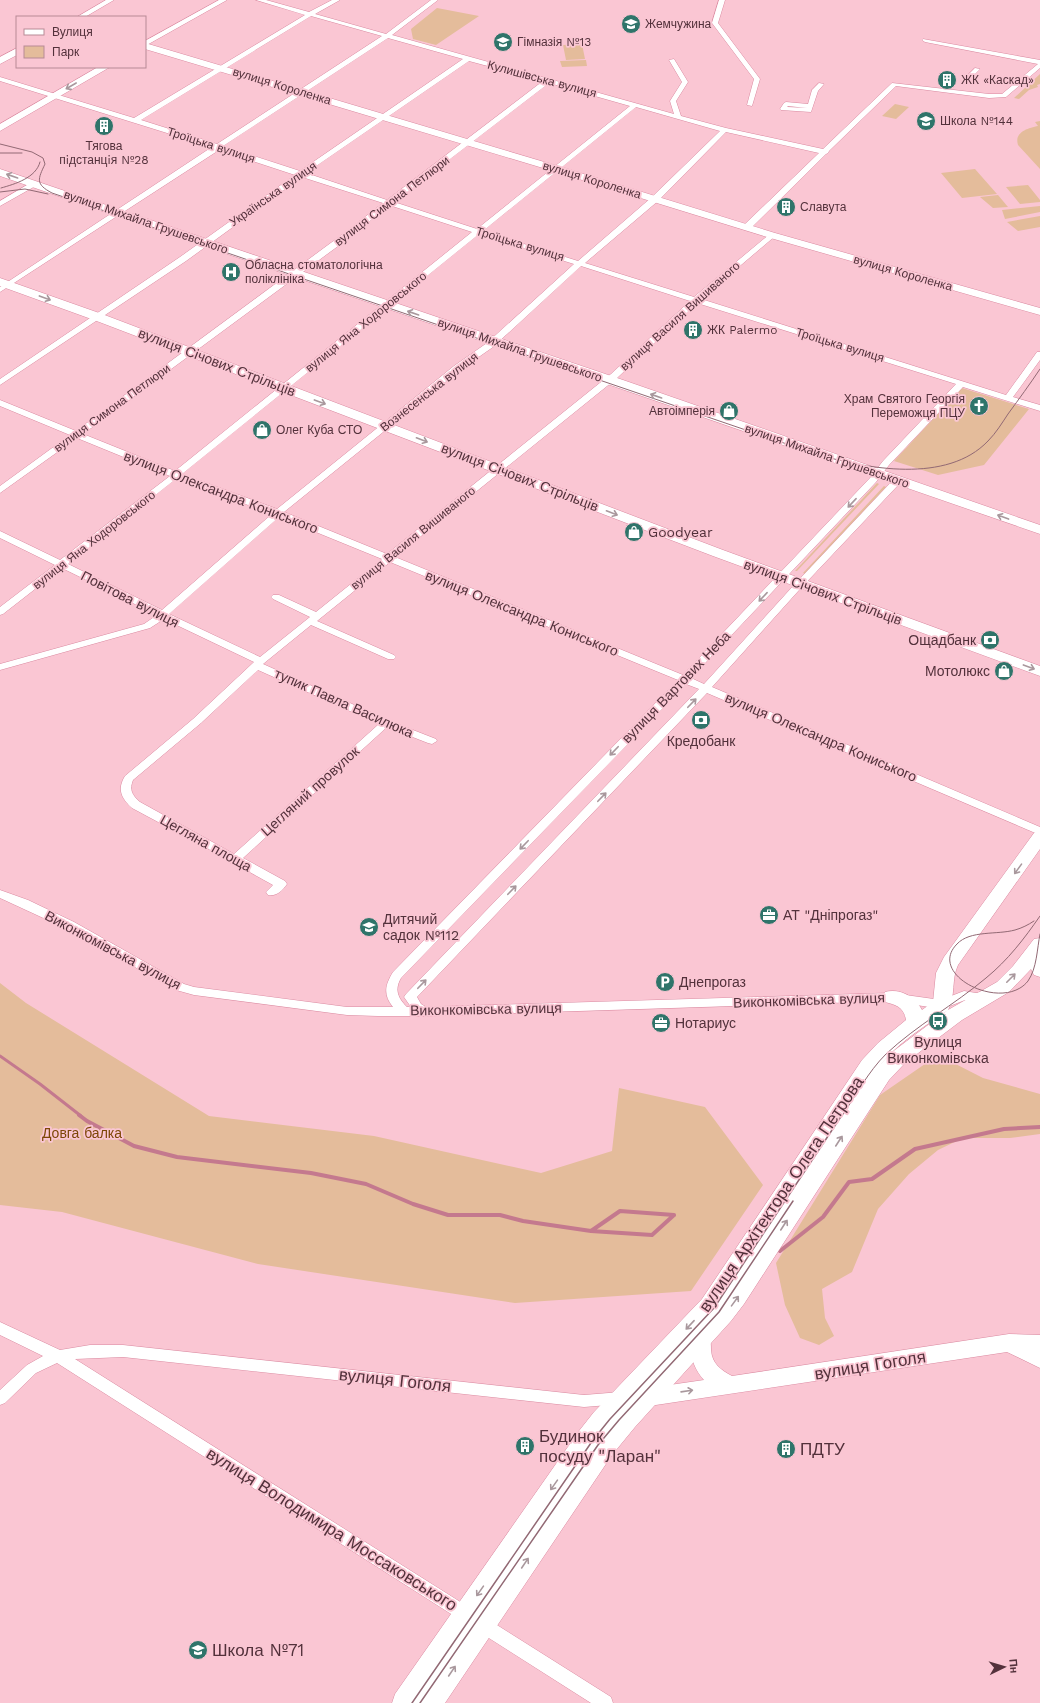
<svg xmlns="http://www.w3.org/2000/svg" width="1040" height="1703" font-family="'Work Sans',sans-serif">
<rect width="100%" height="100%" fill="#fac6d3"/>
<path fill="#e4bc9b" d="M437,8L479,16L436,45L413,39L411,29Z
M582,44L585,59L566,60L563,45Z
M586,60L587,66L562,67L560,61Z
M1040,74V84L1037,85L1038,87L1029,90L1019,99L1014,98Z
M895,104L909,107L896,119L882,116Z
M1040,121V169L1018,145C1014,132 1028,128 1038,126L1035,122Z
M975,169L997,194L962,198L941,173Z
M1028,185L1040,200V202L1020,204L1006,187Z
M998,195L1008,207L993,208L980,197Z
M1040,206V212L1005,219L1002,210Z
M1040,216V227L1018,231L1007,222Z
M962,388L1029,409L984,465L938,475L894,461Z
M877,483L879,484L797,571H795Z
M884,486L886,487L805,574L803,573Z
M0,983L26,1003L209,1116L374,1136L541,1173L612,1151L619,1088L705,1107L763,1185L691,1291L515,1303L258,1264L62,1212L0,1205Z
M938,1055L983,1078L1040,1094V1134L1010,1138H963L938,1150L909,1174L878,1209L852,1272L822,1289L825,1318L834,1336L819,1345L800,1338L785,1305L776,1263L880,1095Z"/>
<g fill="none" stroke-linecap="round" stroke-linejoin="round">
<path stroke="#c4798e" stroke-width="3" d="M0,1056L40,1084L81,1116"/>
<path stroke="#c4798e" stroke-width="4" d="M79,1115L87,1121L134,1146L177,1157L311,1173L366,1184L413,1204L448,1215H500L523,1221L591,1231L652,1235L674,1215
M591,1231L620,1211L674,1215
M780,1251L823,1217L849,1182L872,1179L915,1149L1004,1129L1040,1127"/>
<defs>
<path id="street" d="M106,0H114L85,17H77Z
M219,0H227L145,46V41Z
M256,0H266L309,12L332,0H340L315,14L386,34L431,0H438L392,35L674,114L670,101L682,82L669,60L674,59L688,82L676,101L681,116L726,128L823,149L892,83L989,94H1002L1038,64L925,42L922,40L923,39L1040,60V68L1006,97L989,98L896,86L829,151L828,153L826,154L750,229H744V225L819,153L726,132L658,201L585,263L694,297L771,233H774V237L701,299L1006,395L1037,352H1040V360L1013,397L1040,405V411L963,387L889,465L876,482L691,678L704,684L794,585L895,478H901L902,480L901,482L800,589L712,687L1040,827V835L707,693L417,997L421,1004L426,1007L891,993L941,1000L964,991L976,993L987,991L991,992L993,995L991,998L976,1001L965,1000L942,1009L891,1001L425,1016H378L347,1015L194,995L176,990L65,928L0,898V890L28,900L74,922L184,984L194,987L347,1007H393C383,995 385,985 393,972L678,680L390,562L317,621L394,655L396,657L394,659H388L311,625L263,664L390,721L436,739L437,741L432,744L428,743L387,727L243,858L285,881L287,884C283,890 276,897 268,895L266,892L273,885L235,864L230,863L229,860L132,808C121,798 117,789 125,776L193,719L254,662L164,619L150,628L0,670V664L144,624L157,615L62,568L3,614L0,615V607L55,565L0,538V531L60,560L170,476L77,438L0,493V486L70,435L0,406V400L76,431L347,231L383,203L302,177L186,261L0,385V379L180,257L295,175L219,150L0,292V287L212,147L0,81V77L134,118L305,15ZM311,16L382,36L217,144L141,120ZM388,38L463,59L300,171L223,146ZM469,61L543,81L387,200L306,173ZM549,83L630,106L477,229L394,202ZM636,107L720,131L652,197L578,261L483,231ZM389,205L472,232L175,471L83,434L353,235ZM479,234L574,264L487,343L454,366L277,509L182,474ZM581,266L690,301L611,374L387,554L284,512L460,370L493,347ZM697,303L956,384L883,461L870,478L683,675L395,557L617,378ZM177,478L272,514L162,610L68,564ZM279,517L382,559L316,612L279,595H273L271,597L273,599L310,617L260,657L169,614ZM258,670L379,724L234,854L140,802C132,795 129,790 133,780L201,723ZM686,684L699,689L406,994L404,997L411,1007H407C398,998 394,990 401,978Z
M719,0H725L718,23L760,79L752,106L747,105L754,79L712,23Z
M975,68L980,69L969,80H965V78Z
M819,83L824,84L818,91L811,112L781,110L780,109L784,103L786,102L808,104L812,90ZM788,106L807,108L787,107Z
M32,182H38L39,184L0,206V201Z
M0,1322L60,1350L90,1345H123L584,1395L621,1392L626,1394L628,1398L626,1402L621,1404L584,1407L123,1357L75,1359L611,1697L613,1703H591L57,1363L36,1373L5,1403L0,1405V1390L27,1365L43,1356L0,1335Z"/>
<path id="secondary" d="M145,43L561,167L775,233L1040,308V315L767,237L553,171L145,49Z
M17,48V55L0,64V57Z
M98,67H110L0,131V124Z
M701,1332L708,1335C711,1341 711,1344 711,1350C712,1364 721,1370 732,1376L1009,1334L1040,1335V1368L1007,1352L649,1406L642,1403L639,1397L642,1391L649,1388L704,1380C693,1368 687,1350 694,1335Z"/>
<path id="primary" d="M0,169L623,380L1040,525V534L613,386L0,176Z
M0,278L102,314L723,550L1040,666V676L713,556L94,320L0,286Z
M1040,831V849L958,965C951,979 956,996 948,1010C925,1026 899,1042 881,1064L891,1053L948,1010L997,982L1013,966L1034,939L1040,938V977L1034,975L1031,969L1009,992L962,1020L905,1063L889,1080L744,1304L731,1321L635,1427L612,1455L445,1703H392L395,1694L579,1431L594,1412L702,1299L862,1060L878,1043L906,1020C904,1007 896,1005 885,1002L882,997L885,992C899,988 915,996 922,1010L933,1002L936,973L944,957L1034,833Z"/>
</defs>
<use href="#street" stroke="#da89a0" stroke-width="1"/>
<use href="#secondary" stroke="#da89a0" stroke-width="1"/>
<use href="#primary" stroke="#da89a0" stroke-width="1"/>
<use href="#street" fill="#fff" fill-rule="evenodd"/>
<use href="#secondary" fill="#fff" fill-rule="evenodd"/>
<use href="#primary" fill="#fff" fill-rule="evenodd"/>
<path stroke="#926974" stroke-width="1" d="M0,144L32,152L43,158L45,164C38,179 35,184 52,193L816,454C867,469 947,484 988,441C996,433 1002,423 1008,414C1019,399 1030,384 1040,369
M0,153H22
M1,188C15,184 36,178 40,162
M0,192L25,189L48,194
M1034,921C1028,925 1022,928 1015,930C997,935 970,930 957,944C926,975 1003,1013 1028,981C1037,968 1037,949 1040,934
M842,1116C856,1095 868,1072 886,1054C917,1025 954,1005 986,978C1008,960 1024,939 1040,916"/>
<path stroke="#926974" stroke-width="1.5" d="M412,1703L593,1440L610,1419L714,1308L842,1115
M420,1703L598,1445L619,1420L719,1312L793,1201"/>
</g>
<defs><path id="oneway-shaft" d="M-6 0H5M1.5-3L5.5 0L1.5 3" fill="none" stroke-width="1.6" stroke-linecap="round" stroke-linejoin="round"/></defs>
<g stroke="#a9989d">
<use href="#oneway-shaft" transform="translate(71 86) rotate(150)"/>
<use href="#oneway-shaft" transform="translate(12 176) rotate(-161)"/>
<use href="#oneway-shaft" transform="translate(45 298) rotate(20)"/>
<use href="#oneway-shaft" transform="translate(413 313) rotate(-161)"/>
<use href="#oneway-shaft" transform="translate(656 396) rotate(-161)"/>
<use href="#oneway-shaft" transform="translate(320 402) rotate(20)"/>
<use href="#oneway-shaft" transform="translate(422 440) rotate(21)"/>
<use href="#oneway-shaft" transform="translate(852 503) rotate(133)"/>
<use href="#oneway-shaft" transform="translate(612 513) rotate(21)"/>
<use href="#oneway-shaft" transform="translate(1003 517) rotate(-160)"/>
<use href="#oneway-shaft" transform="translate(763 597) rotate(133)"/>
<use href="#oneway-shaft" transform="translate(1029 667) rotate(20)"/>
<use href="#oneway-shaft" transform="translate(692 703) rotate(-46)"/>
<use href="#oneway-shaft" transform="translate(614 751) rotate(134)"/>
<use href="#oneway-shaft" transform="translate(602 797) rotate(-46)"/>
<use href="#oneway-shaft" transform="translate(524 845) rotate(134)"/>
<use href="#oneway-shaft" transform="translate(1018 869) rotate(126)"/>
<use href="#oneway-shaft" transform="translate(512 890) rotate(-46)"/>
<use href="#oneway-shaft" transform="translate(1011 978) rotate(-45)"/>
<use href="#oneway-shaft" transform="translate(422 984) rotate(-46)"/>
<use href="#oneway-shaft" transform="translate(839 1141) rotate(-57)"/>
<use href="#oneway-shaft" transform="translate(784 1225) rotate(-57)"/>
<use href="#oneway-shaft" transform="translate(735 1301) rotate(-54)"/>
<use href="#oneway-shaft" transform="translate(690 1325) rotate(133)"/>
<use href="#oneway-shaft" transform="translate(687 1391) rotate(-8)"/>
<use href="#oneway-shaft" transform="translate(554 1485) rotate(125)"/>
<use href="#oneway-shaft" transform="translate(525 1563) rotate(-56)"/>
<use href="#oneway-shaft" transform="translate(480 1591) rotate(125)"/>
<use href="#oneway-shaft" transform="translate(452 1671) rotate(-56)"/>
</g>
<defs>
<symbol id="school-disc" viewBox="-11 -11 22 22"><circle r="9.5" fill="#2f746a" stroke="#fac6d3"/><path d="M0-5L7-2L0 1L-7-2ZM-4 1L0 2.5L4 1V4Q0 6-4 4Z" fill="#fff"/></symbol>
<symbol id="building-disc" viewBox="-11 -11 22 22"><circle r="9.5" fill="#2f746a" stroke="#fac6d3"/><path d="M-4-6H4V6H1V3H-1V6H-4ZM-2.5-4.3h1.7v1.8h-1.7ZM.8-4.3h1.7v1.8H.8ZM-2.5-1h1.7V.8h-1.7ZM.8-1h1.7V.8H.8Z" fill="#fff"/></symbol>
<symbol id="hospital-disc" viewBox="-11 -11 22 22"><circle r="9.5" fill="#2f746a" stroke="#fac6d3"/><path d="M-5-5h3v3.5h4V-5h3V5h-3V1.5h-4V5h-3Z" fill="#fff"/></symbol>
<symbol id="church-disc" viewBox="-11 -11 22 22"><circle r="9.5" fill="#2f746a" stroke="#fac6d3"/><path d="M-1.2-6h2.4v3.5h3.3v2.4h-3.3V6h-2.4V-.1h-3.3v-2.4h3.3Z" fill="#fff"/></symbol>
<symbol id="shop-disc" viewBox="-11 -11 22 22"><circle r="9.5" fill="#2f746a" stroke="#fac6d3"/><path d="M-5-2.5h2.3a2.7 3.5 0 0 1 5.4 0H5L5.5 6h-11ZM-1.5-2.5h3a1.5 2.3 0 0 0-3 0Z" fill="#fff"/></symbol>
<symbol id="bank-disc" viewBox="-11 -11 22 22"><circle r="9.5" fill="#2f746a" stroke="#fac6d3"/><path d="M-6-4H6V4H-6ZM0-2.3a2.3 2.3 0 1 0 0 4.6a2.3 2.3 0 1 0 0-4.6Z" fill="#fff"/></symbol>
<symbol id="office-disc" viewBox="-11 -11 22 22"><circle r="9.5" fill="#2f746a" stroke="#fac6d3"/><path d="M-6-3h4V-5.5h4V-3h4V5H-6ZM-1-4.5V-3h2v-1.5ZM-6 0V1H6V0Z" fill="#fff"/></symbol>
<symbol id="parking-disc" viewBox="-11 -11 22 22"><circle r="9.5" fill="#2f746a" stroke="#fac6d3"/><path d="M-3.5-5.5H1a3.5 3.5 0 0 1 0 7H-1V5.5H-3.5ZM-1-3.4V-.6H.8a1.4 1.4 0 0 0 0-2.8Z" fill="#fff"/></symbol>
<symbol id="bus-disc" viewBox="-11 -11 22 22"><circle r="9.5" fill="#2f746a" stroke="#fac6d3"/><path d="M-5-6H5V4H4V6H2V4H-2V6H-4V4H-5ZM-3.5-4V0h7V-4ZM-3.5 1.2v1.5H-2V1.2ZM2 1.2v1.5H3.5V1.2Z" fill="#fff"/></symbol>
</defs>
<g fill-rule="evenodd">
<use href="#school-disc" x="620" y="13" width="22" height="22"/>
<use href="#school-disc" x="492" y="31" width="22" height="22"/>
<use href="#building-disc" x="936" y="69" width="22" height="22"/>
<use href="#school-disc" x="915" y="110" width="22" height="22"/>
<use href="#building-disc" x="93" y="115" width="22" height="22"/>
<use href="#building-disc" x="775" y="196" width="22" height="22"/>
<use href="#hospital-disc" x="220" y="261" width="22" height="22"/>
<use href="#building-disc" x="682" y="319" width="22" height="22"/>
<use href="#church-disc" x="968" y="395" width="22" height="22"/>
<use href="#shop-disc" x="718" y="400" width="22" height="22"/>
<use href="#shop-disc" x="251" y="419" width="22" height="22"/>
<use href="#shop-disc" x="623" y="521" width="22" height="22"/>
<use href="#bank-disc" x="979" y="629" width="22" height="22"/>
<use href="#shop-disc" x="993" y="660" width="22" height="22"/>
<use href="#bank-disc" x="690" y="709" width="22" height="22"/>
<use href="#office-disc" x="758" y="904" width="22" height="22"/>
<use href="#school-disc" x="358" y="916" width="22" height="22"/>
<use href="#parking-disc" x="654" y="971" width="22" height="22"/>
<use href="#bus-disc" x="927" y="1010" width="22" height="22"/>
<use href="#office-disc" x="650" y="1012" width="22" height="22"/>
<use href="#building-disc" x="514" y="1435" width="22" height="22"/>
<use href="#building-disc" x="775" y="1438" width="22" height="22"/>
<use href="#school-disc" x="187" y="1639" width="22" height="22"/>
</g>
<g text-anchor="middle" stroke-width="3.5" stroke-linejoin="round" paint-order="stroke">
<g font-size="12" fill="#53313b" stroke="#fac6d3" text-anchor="start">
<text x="645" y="28">Жемчужина</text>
<text x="517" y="46">Гімназія №13</text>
<text x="961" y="84">ЖК «Каскад»</text>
<text x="940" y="125">Школа №144</text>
<text x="104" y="150" text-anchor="middle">Тягова<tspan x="104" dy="14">пiдстанцiя №28</tspan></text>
<text x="800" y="211">Славута</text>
<text x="245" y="269">Обласна стоматологічна<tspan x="245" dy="14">поліклініка</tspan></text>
<text x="707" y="334">ЖК Palermo</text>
<text x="965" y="403" text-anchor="end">Храм Святого Георгія<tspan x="965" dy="14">Переможця ПЦУ</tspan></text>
<text x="715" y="415" text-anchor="end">Автоімперія</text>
<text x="276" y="434">Олег Куба СТО</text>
</g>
<g font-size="12" fill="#53313b" stroke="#fac6d3">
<text transform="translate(542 79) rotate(15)" y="4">Кулишівська вулиця</text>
<text transform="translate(282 86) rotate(17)" y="4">вулиця Короленка</text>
<text transform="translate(211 145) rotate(18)" y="4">Троїцька вулиця</text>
<text transform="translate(592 180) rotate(17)" y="4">вулиця Короленка</text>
<text transform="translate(273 194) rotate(-35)" y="4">Українська вулиця</text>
<text transform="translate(392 201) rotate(-37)" y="4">вулиця Симона Петлюри</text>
<text transform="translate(146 222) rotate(19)" y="4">вулиця Михайла Грушевського</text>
<text transform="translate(520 244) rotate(17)" y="4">Троїцька вулиця</text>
<text transform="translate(903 273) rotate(16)" y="4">вулиця Короленка</text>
<text transform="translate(680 316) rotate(-42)" y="4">вулиця Василя Вишиваного</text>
<text transform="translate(366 322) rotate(-39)" y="4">вулиця Яна Ходоровського</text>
<text transform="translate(840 345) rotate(17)" y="4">Троїцька вулиця</text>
<text transform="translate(520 350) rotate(19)" y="4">вулиця Михайла Грушевського</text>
<text transform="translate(429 392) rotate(-38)" y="4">Вознесенська вулиця</text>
<text transform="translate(112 408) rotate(-36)" y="4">вулиця Симона Петлюри</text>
<text transform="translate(827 456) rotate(19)" y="4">вулиця Михайла Грушевського</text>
<text transform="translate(413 538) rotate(-39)" y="4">вулиця Василя Вишиваного</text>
<text transform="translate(94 540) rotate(-38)" y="4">вулиця Яна Ходоровського</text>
</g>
<g font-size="14" fill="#53313b" stroke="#fac6d3">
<text transform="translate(217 362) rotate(21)" y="5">вулиця Січових Стрільців</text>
<text transform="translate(520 477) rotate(21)" y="5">вулиця Січових Стрільців</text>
<text transform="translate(221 492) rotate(21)" y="5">вулиця Олександра Кониського</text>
<text transform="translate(823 592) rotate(20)" y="5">вулиця Січових Стрільців</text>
<text transform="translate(130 599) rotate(27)" y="5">Повітова вулиця</text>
<text transform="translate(522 613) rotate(22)" y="5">вулиця Олександра Кониського</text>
<text transform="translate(676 687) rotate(-46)" y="5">вулиця Вартових Неба</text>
<text transform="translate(344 703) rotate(24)" y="5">тупик Павла Василюка</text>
<text transform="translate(821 737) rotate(23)" y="5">вулиця Олександра Кониського</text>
<text transform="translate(310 791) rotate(-42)" y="5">Цегляний провулок</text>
<text transform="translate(206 843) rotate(29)" y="5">Цегляна площа</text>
<text transform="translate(113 950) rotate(28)" y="5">Виконкомівська вулиця</text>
<text transform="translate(809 1000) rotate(-2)" y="5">Виконкомівська вулиця</text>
<text transform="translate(486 1009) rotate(-1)" y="5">Виконкомівська вулиця</text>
</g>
<g font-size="14" fill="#53313b" stroke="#fac6d3" text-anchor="start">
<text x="648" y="537">Goodyear</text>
<text x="976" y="645" text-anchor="end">Ощадбанк</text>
<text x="990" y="676" text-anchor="end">Мотолюкс</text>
<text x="701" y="746" text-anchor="middle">Кредобанк</text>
<text x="783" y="920">АТ "Дніпрогаз"</text>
<text x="383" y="924">Дитячий<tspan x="383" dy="16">садок №112</tspan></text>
<text x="679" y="987">Днепрогаз</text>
<text x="675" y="1028">Нотариус</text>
<text x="938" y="1047" text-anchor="middle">Вулиця<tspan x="938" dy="16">Виконкомівська</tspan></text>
</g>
<g font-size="14" fill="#7d4707" stroke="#fac6d3">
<text x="82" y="1138">Довга балка</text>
</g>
<g font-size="17" fill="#53313b" stroke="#fac6d3">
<text transform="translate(781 1194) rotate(-56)" y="6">вулиця Архітектора Олега Петрова</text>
<text transform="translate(870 1365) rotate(-9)" y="6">вулиця Гоголя</text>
<text transform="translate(395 1380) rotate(6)" y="6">вулиця Гоголя</text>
<text transform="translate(332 1529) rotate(32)" y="6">вулиця Володимира Моссаковського</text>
</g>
<g font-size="17" fill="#53313b" stroke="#fac6d3" text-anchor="start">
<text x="539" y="1442">Будинок<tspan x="539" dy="20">посуду "Ларан"</tspan></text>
<text x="800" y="1455">ПДТУ</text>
<text x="212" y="1656">Школа №71</text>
</g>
</g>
<rect x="16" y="16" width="130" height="52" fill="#fac6d3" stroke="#b78a96"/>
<rect x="24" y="29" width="20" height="6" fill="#ffffff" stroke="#b78a96"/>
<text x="52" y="36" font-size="12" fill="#53313b">Вулиця</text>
<rect x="24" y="46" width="20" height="12" fill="#e4bc9b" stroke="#b78a96"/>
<text x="52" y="56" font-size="12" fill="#53313b">Парк</text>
<g transform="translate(1004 1667) rotate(85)" stroke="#fac6d3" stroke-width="3" paint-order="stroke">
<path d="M0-3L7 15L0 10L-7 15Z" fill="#53313b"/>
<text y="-6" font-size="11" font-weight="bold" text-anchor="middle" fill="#53313b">Пн</text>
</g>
</svg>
